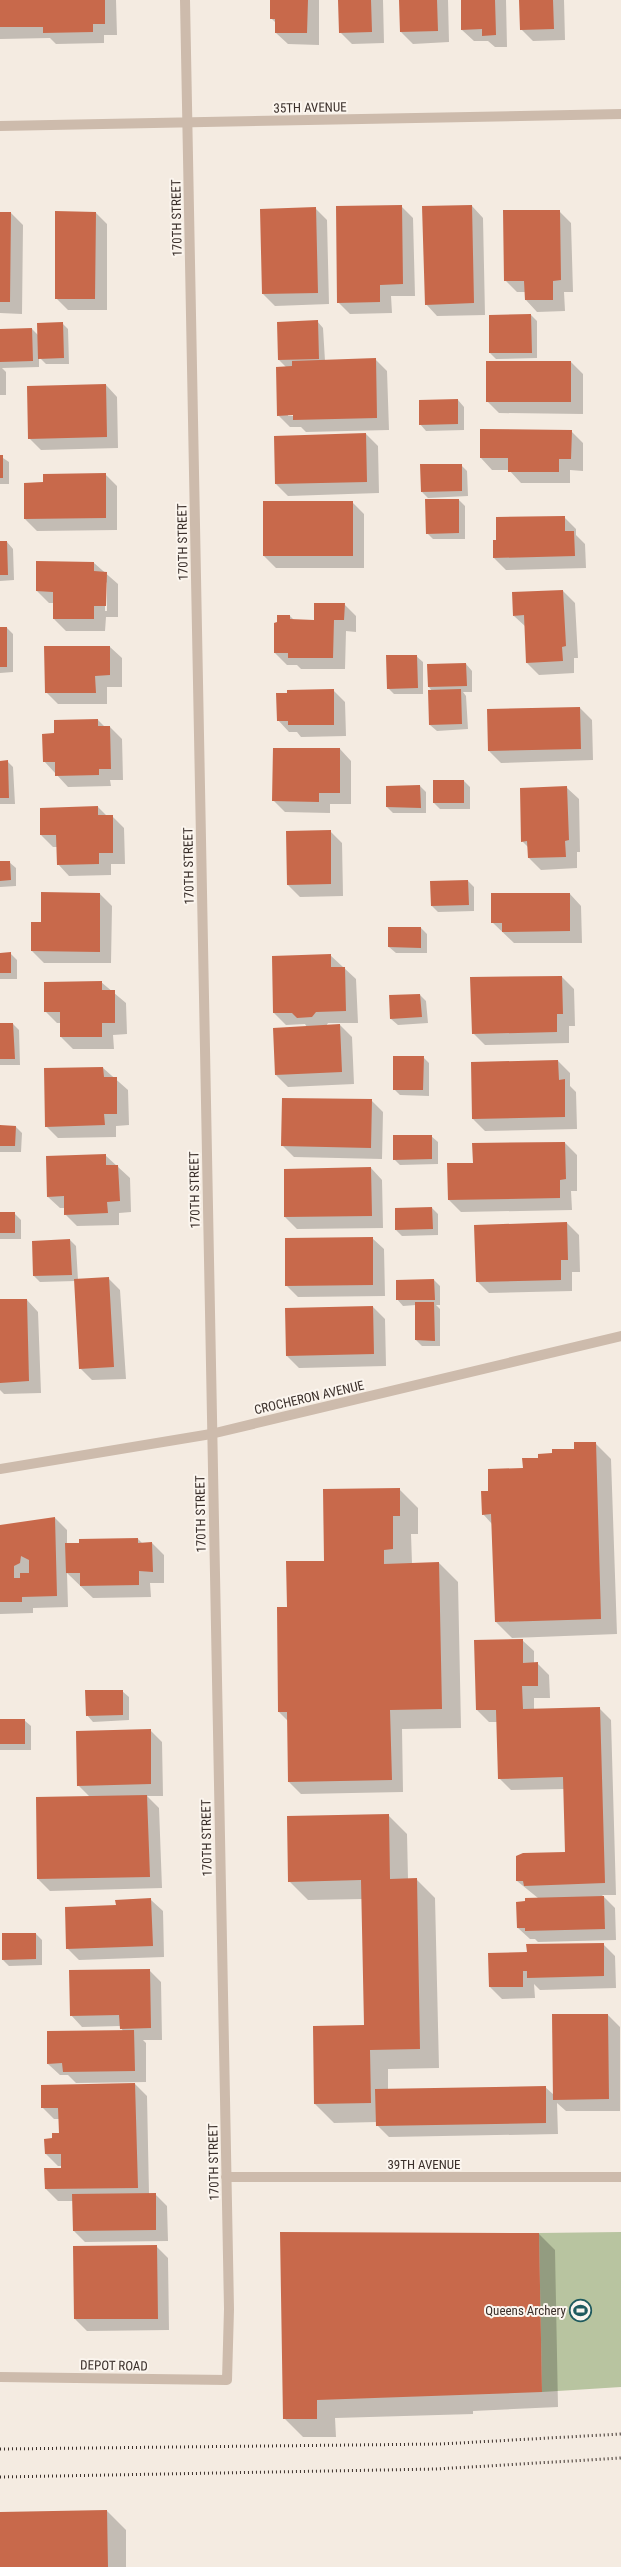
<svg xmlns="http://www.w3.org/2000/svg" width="621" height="2567" font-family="'Roboto Condensed',sans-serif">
<rect width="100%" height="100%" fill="#f4ebe1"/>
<path fill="#b8c4a0" d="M621,2232V2387L542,2392L539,2233Z"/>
<path fill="#0003" fill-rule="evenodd" d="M0,0H116L117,35H104V43L56,44L50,38L0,39Z
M271,0H319V45L288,44L276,33V23L271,18Z
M339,0H383L384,43L352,44L340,32Z
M400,0H448L449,42L413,44L401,32Z
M461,0H506L507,47H495L488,41H474L462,30Z
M520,0H564L565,40L533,41L521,29Z
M401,206L413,218L415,296H391L392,313L350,314L338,302Z
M472,206L483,218L485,315L437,316L426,304Z
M315,208L327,220L329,304L275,306L263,294L261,210Z
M559,211L571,223L573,292H564L565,311L537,312L526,300L525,292H517L505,280Z
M0,213H11L23,225L22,314L0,313Z
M96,213L107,224V310H68L56,298Z
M531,315L537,321V358L496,359L490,353Z
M317,321L323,328L325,361L375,359L387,371L389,430L306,432L301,427H290L278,415L286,367L279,360ZM288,414H298V416H288Z
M62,323L68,329L69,364H46L39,357V367L2,368L6,372V395H0V330L32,329L39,336Z
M571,362L583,374V414L499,413L487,401Z
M106,385L117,397L118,448L41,450L29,438Z
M458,400L464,407V430L426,431L420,424Z
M571,431L583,443V471L570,470V483H521L509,470H492L481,458Z
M366,434L378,446L379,493L288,496L276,484Z
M0,456L9,462V484H0Z
M461,465L467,471L468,496L428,498L422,492Z
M105,474L117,486V530L37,531L25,519V484L44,483Z
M459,500L465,506V539H433L427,533Z
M352,502L364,514V568H276L264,556Z
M564,517L576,529V535L585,544L586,568L506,570L494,558Z
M7,542L13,549L14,580L0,581V543Z
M94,563L118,584V617H106L105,631H66L54,619V603H49L37,591ZM105,581L107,583V611H105Z
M563,591L575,603L578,658H574V673L539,675L527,663L526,627L514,616Z
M344,604L356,616V632L346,631L345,669H301L297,665H287L275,653L278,616H290L294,620L315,621Z
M0,628H7L13,634V672L0,673Z
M110,647L122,658V687H107V704H58L46,692Z
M416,656L423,662V694H394L388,688Z
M466,664L472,671V692H463L466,696L468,729L437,731L430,725L432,691L429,687L428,665Z
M333,690L345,702L346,736L301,737L297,732H289L278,720Z
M580,708L592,720L593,760L501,763L489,751Z
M98,720L105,727H110L122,739L123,780H110L111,786L68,787L44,761Z
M340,749L351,761V804H330V813L285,812L273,800Z
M7,761L13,767L15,804H0V762Z
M434,781H464L470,787V809H440L434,803Z
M420,786L426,792V813H393L387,807Z
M567,788L579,799L580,852H577V868L541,870L529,858L528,847L522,841Z
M98,807L107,816H112L124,828L125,864H111V875L69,876L58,864L57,847H53L41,835Z
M330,831L342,843L343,896L300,897L288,885Z
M0,862H9L16,868V886L0,887Z
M468,881L474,887V911L438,912L432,906Z
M100,894L112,906L111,963H44L32,951L42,923Z
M570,894L581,906L582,943H514L492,922Z
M389,928H421L427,934V953H396L389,947Z
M10,953L17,960V979H0V954Z
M330,955L356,979L358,1023H328L326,1026L340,1025L352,1037L354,1084L288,1087L276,1075L307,1027L305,1024L286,1025L274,1013Z
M562,977L574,989L575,1026H569V1043L485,1045L473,1033Z
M101,982L126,1003L127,1034L113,1035L114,1049H73L61,1037V1023H57L45,1011Z
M420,995L426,1001L428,1023L398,1025L391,1019L390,996Z
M0,1024H13L19,1030L20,1065H0Z
M423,1057L429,1063V1096L400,1095L394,1089Z
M558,1061L570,1073V1086L576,1092L577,1129L485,1131L473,1119Z
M103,1068L128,1090L129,1125L116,1126V1137L58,1138L46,1126Z
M371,1100L383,1112L382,1159L294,1157L282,1145Z
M0,1126L16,1127L22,1133L21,1152H0Z
M431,1136L438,1142V1164L400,1165L394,1159Z
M565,1143L577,1155V1191H571L572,1210L461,1212L449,1200L474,1164L473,1144Z
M105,1155L130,1178L131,1212L119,1213V1225L77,1226L65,1214V1208H60L48,1197Z
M371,1168L382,1180L383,1228L297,1229L285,1217Z
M432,1208L438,1214V1235L402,1236L396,1230Z
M0,1213H14L21,1220V1239H0Z
M567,1223L579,1235L580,1272H572V1291L489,1293L477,1281Z
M372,1238L384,1249L385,1296L298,1297L286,1285Z
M70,1240L76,1246L78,1280L108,1278L120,1290L126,1379L92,1380L80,1368L75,1281L40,1282L34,1276Z
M434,1280L440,1286V1305H436L440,1309V1346H422L416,1340V1305L403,1306L397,1299Z
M0,1300H27L38,1312L41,1393L4,1394L0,1390Z
M373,1307L385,1319L386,1366L299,1368L287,1356Z
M595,1443L611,1459L617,1634L512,1638L496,1622L492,1524L483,1514L489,1492L539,1459Z
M399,1489L418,1508V1534H411L412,1564L439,1563L458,1582L461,1728L402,1729L403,1792L301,1794L289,1782L288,1721L279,1712L325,1562Z
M55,1518L67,1530V1544L138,1539L142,1543H152L164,1555V1583H150L151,1597L93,1598L67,1573L68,1607L33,1608V1613L0,1614V1526Z
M522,1640L534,1651V1663H537L549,1675L550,1698H534V1710L599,1708L611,1720L616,1895H602L615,1908L616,1940L538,1942L535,1939H530L518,1928L538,1898L517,1881L566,1853L565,1789L511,1790L499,1778L497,1722H489L477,1710Z
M122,1691L129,1697V1720L93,1722L87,1715Z
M0,1720H24L31,1726V1750H0Z
M150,1730L162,1742L163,1796H147L159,1808L162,1888L50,1891L38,1879L90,1797L78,1785Z
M388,1815L407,1834L408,1879H416L435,1898L439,2068L388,2069V2090L545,2087L554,2095L608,2015L620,2027V2111H566L557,2103L558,2134L389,2137L377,2125V2122L334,2123L315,2104L314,2027L365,2026L363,1899L308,1900L289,1881Z
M151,1900L163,1911L164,1957L79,1960L67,1948L117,1906Z
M3,1934H36L42,1940V1965L9,1966L3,1960Z
M603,1944L615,1956L616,1988L540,1990L534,1984L535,1998L502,1999L490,1987L528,1953Z
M149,1970L161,1982L162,2040H143L146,2043V2082L76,2083L68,2075H60L48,2064L123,2031L120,2026L82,2027L71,2015Z
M135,2084L147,2096L149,2194H155L167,2206L168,2241L85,2242L74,2231L73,2201H58L46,2189L45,2169H62V2166H58L46,2154L53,2139L60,2134L59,2119H54L42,2107V2086Z
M539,2234L555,2250L558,2407L473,2411V2414L335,2418L336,2437H303L284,2418Z
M156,2246L168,2258L169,2330L87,2331L75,2319L74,2247Z
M107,2511L126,2530V2567H0V2513Z"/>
<path fill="#c8694b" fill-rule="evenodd" d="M0,0H105V24H93V32L43,33V27H0Z
M270,0H308L307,33H275V19H270Z
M338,0H371L372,32L339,33Z
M399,0H437L438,31L400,32Z
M461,0H495L496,35L482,36V29L461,30Z
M519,0H553L554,29L520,30Z
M402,205L403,284L380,285V302L337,303L336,206Z
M472,205L474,303L425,305L422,206Z
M316,207L318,293L262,294L260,209Z
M503,210H560L561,280L553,281V300H525L524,281H504Z
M55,211L96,212L95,299H55Z
M0,212H11L10,302H0Z
M531,314L532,353H489V315Z
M318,320L319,359L278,360L277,322Z
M63,322L64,358L38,359L37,323Z
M32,328L33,361L0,362V329Z
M376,358L377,418L293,420V415L277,416L276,367L292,366V361Z
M486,361H571V402H486Z
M106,384L107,437L28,439L27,386Z
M458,399V424L419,425V400Z
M480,429L572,430L571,459H559V472H508V458H480Z
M366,433L367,482L275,484L274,436Z
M0,455H3V478H0Z
M420,464H462V491L421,492Z
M106,473V518L24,519V483L43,482V474Z
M425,499H459V533L426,534Z
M263,501H353V556H263Z
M565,516V531H574L575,556L493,558V540H496V517Z
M0,541H7L8,575H0Z
M36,561L94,562V571L107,572L106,606H94V619H53V592L36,591Z
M563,590L566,646L562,647L563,661L526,663L524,615L513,616L512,592Z
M314,603H345L344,620H334L333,658H288V653H274V623L277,622V615H290V619L314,620Z
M0,627H7V667H0Z
M44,646H110V675L95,676L96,693H45Z
M386,655H417L418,688L387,689Z
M466,663L467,686L428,687L427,664Z
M334,689V725H288V721H277L276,693H287V690Z
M461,689L462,724L429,725L428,690Z
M580,707L581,749L488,751L487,709Z
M98,719V726H110L111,769H99V775L55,776V762H43L42,734L54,733V720Z
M273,748H340V793H319V802L272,801Z
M8,760L9,798H0V761Z
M433,780H464V803H433Z
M420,785L421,808L386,807V786Z
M567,786L569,840L565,841L566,857L528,858L527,841L521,842L520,788Z
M98,806V815H113V853H99V864L57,865L56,835H40V808Z
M331,830V884L287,885L286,831Z
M0,861H10L11,880L0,881Z
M468,880L469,905L431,906L430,881Z
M41,892L100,893V952L31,951V922H41Z
M491,893H570V931L502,932V923H491Z
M388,927H421V948L388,947Z
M11,952V973H0V953Z
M331,954V967H345L346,1011L316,1012L312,1017L297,1018L292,1013H273L272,956Z
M562,976L563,1014H557V1032L472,1034L470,977Z
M102,981V990H115V1023H102V1037H60V1012H44V982Z
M420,994L422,1017L390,1019L389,995Z
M0,1023H13L15,1059H0Z
M340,1024L342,1072L275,1075L273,1028Z
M393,1056H424L423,1090H393Z
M558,1060L559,1080L565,1079V1117L472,1119L471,1062Z
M103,1067L104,1077H117V1114H104L105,1125L45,1127L44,1068Z
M282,1098L372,1099L371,1148L281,1146Z
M0,1125L16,1126L15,1146H0Z
M393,1135H432V1159L393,1160Z
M565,1142L566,1179L560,1180V1198L448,1200L447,1163H473L472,1143Z
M106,1154V1165H118L120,1201L107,1202L108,1213L64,1215V1196L47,1197L46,1156Z
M371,1167L372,1216L284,1217V1169Z
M432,1207L433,1229L395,1230V1208Z
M0,1212H15V1233H0Z
M567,1222L568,1260H561V1280L476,1282L474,1225Z
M373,1237V1285L285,1286V1238Z
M70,1239L72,1275L33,1276L32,1241Z
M109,1277L114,1367L79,1369L74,1279Z
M434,1279L435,1300H396V1280Z
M0,1299H27L29,1381L0,1383Z
M415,1302H434L435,1341L415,1340Z
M373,1306L374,1354L286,1356L285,1308Z
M574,1442H596L601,1619L495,1622L491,1514L482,1515L481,1491H488V1469L523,1468L522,1458H538V1454L552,1453V1449H574Z
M400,1488V1516H393V1549L384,1550V1564L439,1562L442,1709L390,1710L392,1780L288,1782L287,1712H278L277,1607H287L286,1561H324L323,1489Z
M55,1517L57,1596L22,1597V1602H0V1525ZM21,1556L29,1560V1573H20V1578H14V1566L20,1563Z
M138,1538V1543L152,1542L153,1572L139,1571V1585L80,1586V1573H66L65,1543H79V1539Z
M523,1639V1663L538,1662V1686H522L523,1709L600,1707L605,1883L524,1886L523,1881H516V1856L523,1853L565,1852L563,1777L498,1779L496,1710H476L474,1640Z
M85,1690H123V1715L86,1716Z
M0,1719H25V1744H0Z
M151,1729V1784L77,1786L76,1731Z
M147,1795L150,1877L37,1879L36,1797Z
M389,1814L390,1879L417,1878L420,2049L370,2050L371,2103L314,2104L313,2026L364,2025L361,1880L288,1882L287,1816Z
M604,1896L605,1929L525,1931V1928H517L516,1902L525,1901V1898Z
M151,1898L153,1946L66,1949L65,1907L116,1905L115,1900Z
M2,1933H36V1959L2,1960Z
M604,1943V1976L527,1978V1971H523V1987H489L488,1953L527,1952L526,1944Z
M150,1969L151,2028L120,2029L119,2015L70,2016L69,1970Z
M552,2014H608L609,2099L553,2100Z
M134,2030L135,2071L63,2072L62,2063L47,2064V2031Z
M135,2083L138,2188L45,2189L44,2168H61V2154H45L44,2139L52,2138V2133H59L58,2108H41V2085Z
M546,2086V2123L376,2126L375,2089Z
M156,2193V2230L73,2231L72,2194Z
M280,2232L539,2233L542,2392L317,2400V2419H283Z
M157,2245L158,2319H74L73,2246Z
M107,2510L108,2567H0V2512Z"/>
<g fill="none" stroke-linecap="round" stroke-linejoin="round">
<path stroke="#cdbbac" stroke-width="10" d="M0,126L621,114
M226,2177H621
M0,2377L227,2380L229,2309L185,0"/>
<path stroke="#cdbbac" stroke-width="10" d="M0,1469L211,1434L621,1336"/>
<path stroke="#3b302b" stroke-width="3" stroke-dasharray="1 3" stroke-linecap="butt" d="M0,2449L441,2444L621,2434
M0,2477L437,2469L621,2458"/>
</g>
<defs>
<symbol id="stadium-ring" viewBox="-11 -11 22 22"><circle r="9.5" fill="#fbf5ee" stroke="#1f5a5e" stroke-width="1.5"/><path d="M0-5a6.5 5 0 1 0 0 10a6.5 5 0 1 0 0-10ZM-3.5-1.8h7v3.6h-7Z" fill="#1f5a5e"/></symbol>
</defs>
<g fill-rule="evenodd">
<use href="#stadium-ring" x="568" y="2298" width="25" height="25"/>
</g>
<g text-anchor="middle" stroke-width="4" stroke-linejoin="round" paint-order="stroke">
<g font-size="13" fill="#3b302b" stroke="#fbf5ee">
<text transform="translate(310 107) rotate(-1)" y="5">35TH AVENUE</text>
<text transform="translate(176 218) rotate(-91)" y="5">170TH STREET</text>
<text transform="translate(182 542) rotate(-91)" y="5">170TH STREET</text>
<text transform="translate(188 866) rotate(-91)" y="5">170TH STREET</text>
<text transform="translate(194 1190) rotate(-91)" y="5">170TH STREET</text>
<text transform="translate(309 1397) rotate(-13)" y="5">CROCHERON AVENUE</text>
<text transform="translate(200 1514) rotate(-91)" y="5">170TH STREET</text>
<text transform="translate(206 1838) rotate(-91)" y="5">170TH STREET</text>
<text transform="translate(213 2162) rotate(-91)" y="5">170TH STREET</text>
<text x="424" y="2169">39TH AVENUE</text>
<text transform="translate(114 2365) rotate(1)" y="5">DEPOT ROAD</text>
</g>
<g font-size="13" fill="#3b302b" stroke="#fbf5ee" text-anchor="end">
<text x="566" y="2315">Queens Archery</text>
</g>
</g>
</svg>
